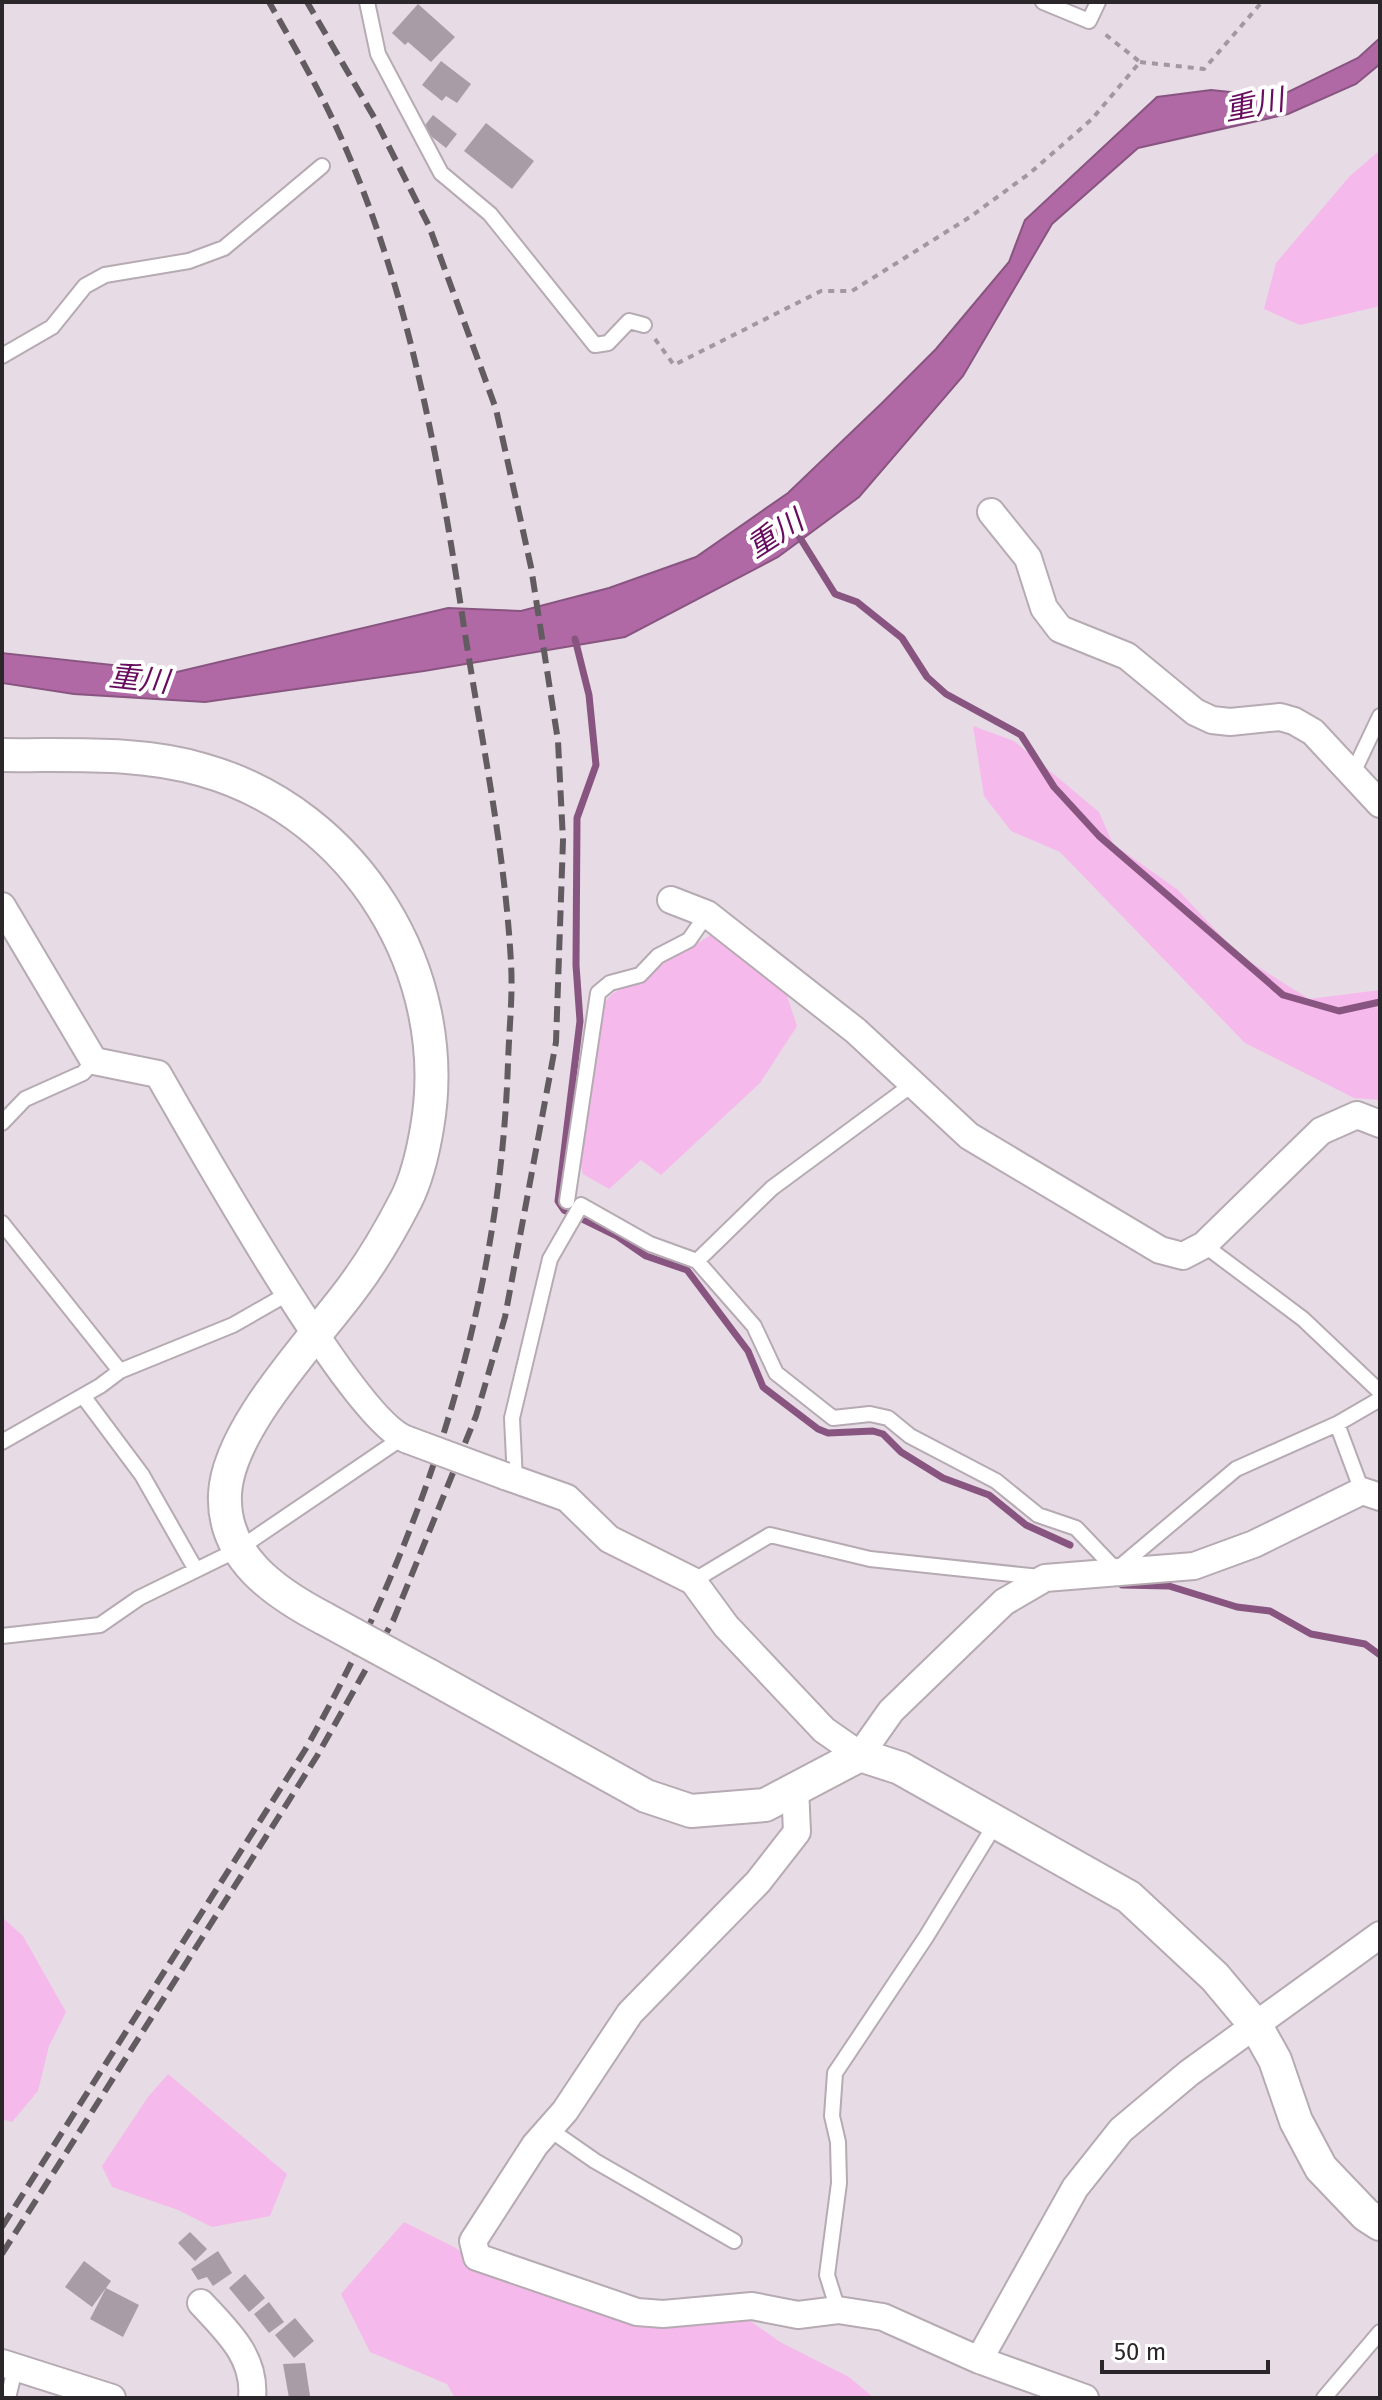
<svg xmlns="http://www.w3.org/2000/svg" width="1382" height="2400" font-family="'Fira Sans','Noto Sans JP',sans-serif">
<rect width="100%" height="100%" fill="#e7dbe5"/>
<path fill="#f6b9eb" d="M1380,150V306L1300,325L1264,309L1276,263L1349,177Z
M973,726L1014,741L1099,812L1113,844L1178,890L1239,955L1309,999L1380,990V1100L1354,1098L1245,1043L1060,852L1011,831L984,796Z
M716,932L783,984L797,1026L760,1083L661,1175L641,1160L609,1189L583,1174L578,1153L600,1008L612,994Z
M2,1917L23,1936L66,2012L49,2046L38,2091L12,2122L2,2119Z
M168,2074L287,2174L270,2216L212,2227L178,2210L112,2187L102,2166L148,2097Z
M404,2222L456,2248L485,2272L628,2323L746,2318L780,2342L849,2377L874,2398H455L447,2384L370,2352L341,2294Z"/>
<path fill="#b169a6" stroke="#885580" stroke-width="2" d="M1380,38V64L1356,84L1288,114L1138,148L1052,224L963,376L859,497L778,557L625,637L424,671L205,702L74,694L2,683V653L177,672L448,608L521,611L609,588L696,557L788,493L882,403L936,349L1009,262L1025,220L1157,97L1211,90L1278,97L1358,58Z"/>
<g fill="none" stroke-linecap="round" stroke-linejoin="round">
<path stroke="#885580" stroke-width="7" d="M797,533L835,594L857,602L902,638L927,677L946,694L1021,735L1054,787L1099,836L1283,995L1339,1011L1380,1002
M575,639L589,695L596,765L577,818L576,965L580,1021L558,1201L564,1210L617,1236L646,1256L687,1270L748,1351L763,1387L818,1429L828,1433L873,1431L883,1434L901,1452L943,1478L989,1495L1026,1525L1070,1545
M1122,1585L1169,1586L1237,1607L1270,1611L1311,1634L1365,1644L1380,1655"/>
</g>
<path fill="#a89da6" d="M418,4L455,37L431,62L408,42L405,45L392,33Z
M441,61L471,84L457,103L446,96L442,101L422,85Z
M433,115L457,134L446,148L422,129Z
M486,123L534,161L512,189L464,151Z
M190,2232L207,2249L195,2261L178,2243Z
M218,2251L232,2273L213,2286L207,2277L198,2280L191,2269Z
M84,2261L111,2281L106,2288L139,2305L123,2337L90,2319L106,2288L92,2307L65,2287Z
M245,2274L265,2298L249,2312L229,2288Z
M269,2302L284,2322L269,2333L254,2314Z
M295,2318L314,2341L294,2358L275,2335Z
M305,2363L310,2396L289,2398L283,2364Z"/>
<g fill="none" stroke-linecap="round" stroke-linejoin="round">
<defs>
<path id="service" d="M367,2L378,54L441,173L490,214L595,345L608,343L629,321L644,325
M1043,2L1089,21L1098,2
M2,356L52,327L85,286L105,275L189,261L224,248L322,166
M1352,775L1380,716
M2,1123L25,1099L83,1073L94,1061
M567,1201L598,993L610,983L640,975L658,956L689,940L707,914
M2,1223L120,1371
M1204,1245L1303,1319L1380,1392
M697,1261L772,1188L913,1084
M83,1396L142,1475L196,1570
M2,1442L100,1386L120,1371L233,1325L289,1293
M515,1480L512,1418L550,1259L581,1205L650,1244L697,1261L754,1326L776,1373L833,1418L870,1414L888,1418L910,1436L996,1481L1038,1515L1076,1528L1116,1570L1236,1469L1337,1424
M1362,1491L1337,1424L1380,1399
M693,1581L770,1535L870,1559L1040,1577
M2,1636L100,1625L139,1598L237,1550L402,1438
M549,2129L595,2161L734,2241
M838,2310L827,2275L839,2183L838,2142L832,2116L835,2073L926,1937L996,1823
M8,2398L16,2365
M1324,2398L1380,2332"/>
<path id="minor" d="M991,512L1028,558L1044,608L1060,629L1127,656L1195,712L1212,720L1230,722L1280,717L1294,721L1313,732L1380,804
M671,900L707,914L856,1031L969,1136L1160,1250L1183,1256L1204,1245L1321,1131L1357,1115L1380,1124
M2,906L94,1061L158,1074C194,1136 354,1423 408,1440
M505,1476L567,1498L609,1539L693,1581L726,1626L824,1730L860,1755L891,1711L1004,1602L1045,1578L1194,1566L1254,1544L1362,1491L1380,1497
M795,1787L797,1832L758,1882L630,2013L565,2111L535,2145L473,2241L477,2257L637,2312L663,2314L752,2306L798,2315L838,2310L883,2317L979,2360L1085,2398
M201,2303C227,2331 256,2357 252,2398
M979,2360L1075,2188L1121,2130L1189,2073L1380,1935
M2,2363L112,2398"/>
<path id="tertiary" d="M2,755C69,756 139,751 203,770C356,813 454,973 427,1128C423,1152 417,1178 406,1200C390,1231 374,1259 353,1287C315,1339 228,1428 225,1494C222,1557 275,1593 325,1619
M428,1675L646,1796L691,1811L765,1805L860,1755L900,1768L1129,1897L1215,1977L1256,2026L1275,2060L1296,2121L1321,2168L1366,2215L1380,2224"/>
</defs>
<use href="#service" stroke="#b6aab3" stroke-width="18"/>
<use href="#minor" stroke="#b6aab3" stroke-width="30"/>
<use href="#tertiary" stroke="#b6aab3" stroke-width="36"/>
<path stroke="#a198a0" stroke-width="4" stroke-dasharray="6 6" stroke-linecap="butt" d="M1140,62L1204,69L1262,2
M655,339L674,365L821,291H852L970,217L1030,173L1092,119L1140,62L1101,31"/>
<use href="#service" stroke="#fff" stroke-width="14"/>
<use href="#minor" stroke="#fff" stroke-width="26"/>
<use href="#tertiary" stroke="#fff" stroke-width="32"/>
<path stroke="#625c61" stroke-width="6" stroke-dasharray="16 8" stroke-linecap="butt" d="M2,2227L305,1750C424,1540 500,1306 508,1063C509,1030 513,996 511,963C505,850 481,738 464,627C439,461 409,286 338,131C318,87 293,44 269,2
M2,2254L317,1756L393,1621L476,1416L505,1317L556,1042L563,840L558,741L531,567L496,409L429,226L375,119L307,2"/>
<defs>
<path id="minor-bridge" d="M408,1440L505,1476"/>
<path id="tertiary-bridge" d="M325,1619L428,1675"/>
</defs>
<use href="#minor-bridge" stroke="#b6aab3" stroke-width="30" stroke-linecap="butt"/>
<use href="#tertiary-bridge" stroke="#b6aab3" stroke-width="36" stroke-linecap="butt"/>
<use href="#minor-bridge" stroke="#fff" stroke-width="26"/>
<use href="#tertiary-bridge" stroke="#fff" stroke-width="32"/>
</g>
<g text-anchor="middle" stroke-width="8" stroke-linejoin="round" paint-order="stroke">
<g font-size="30" font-style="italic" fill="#670c5e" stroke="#fff">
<text transform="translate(1254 105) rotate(-11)" y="10">重川</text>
<text transform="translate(775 534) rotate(-33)" y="10">重川</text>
<text transform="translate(139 679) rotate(6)" y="10">重川</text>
</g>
</g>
<rect width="1382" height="2400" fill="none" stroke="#2a2629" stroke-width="8"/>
<path d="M1102 2360v12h166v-12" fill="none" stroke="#2a2629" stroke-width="4"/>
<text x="1114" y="2360" font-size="24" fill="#2a2629" stroke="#ffffff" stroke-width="6" paint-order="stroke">50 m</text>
</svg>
